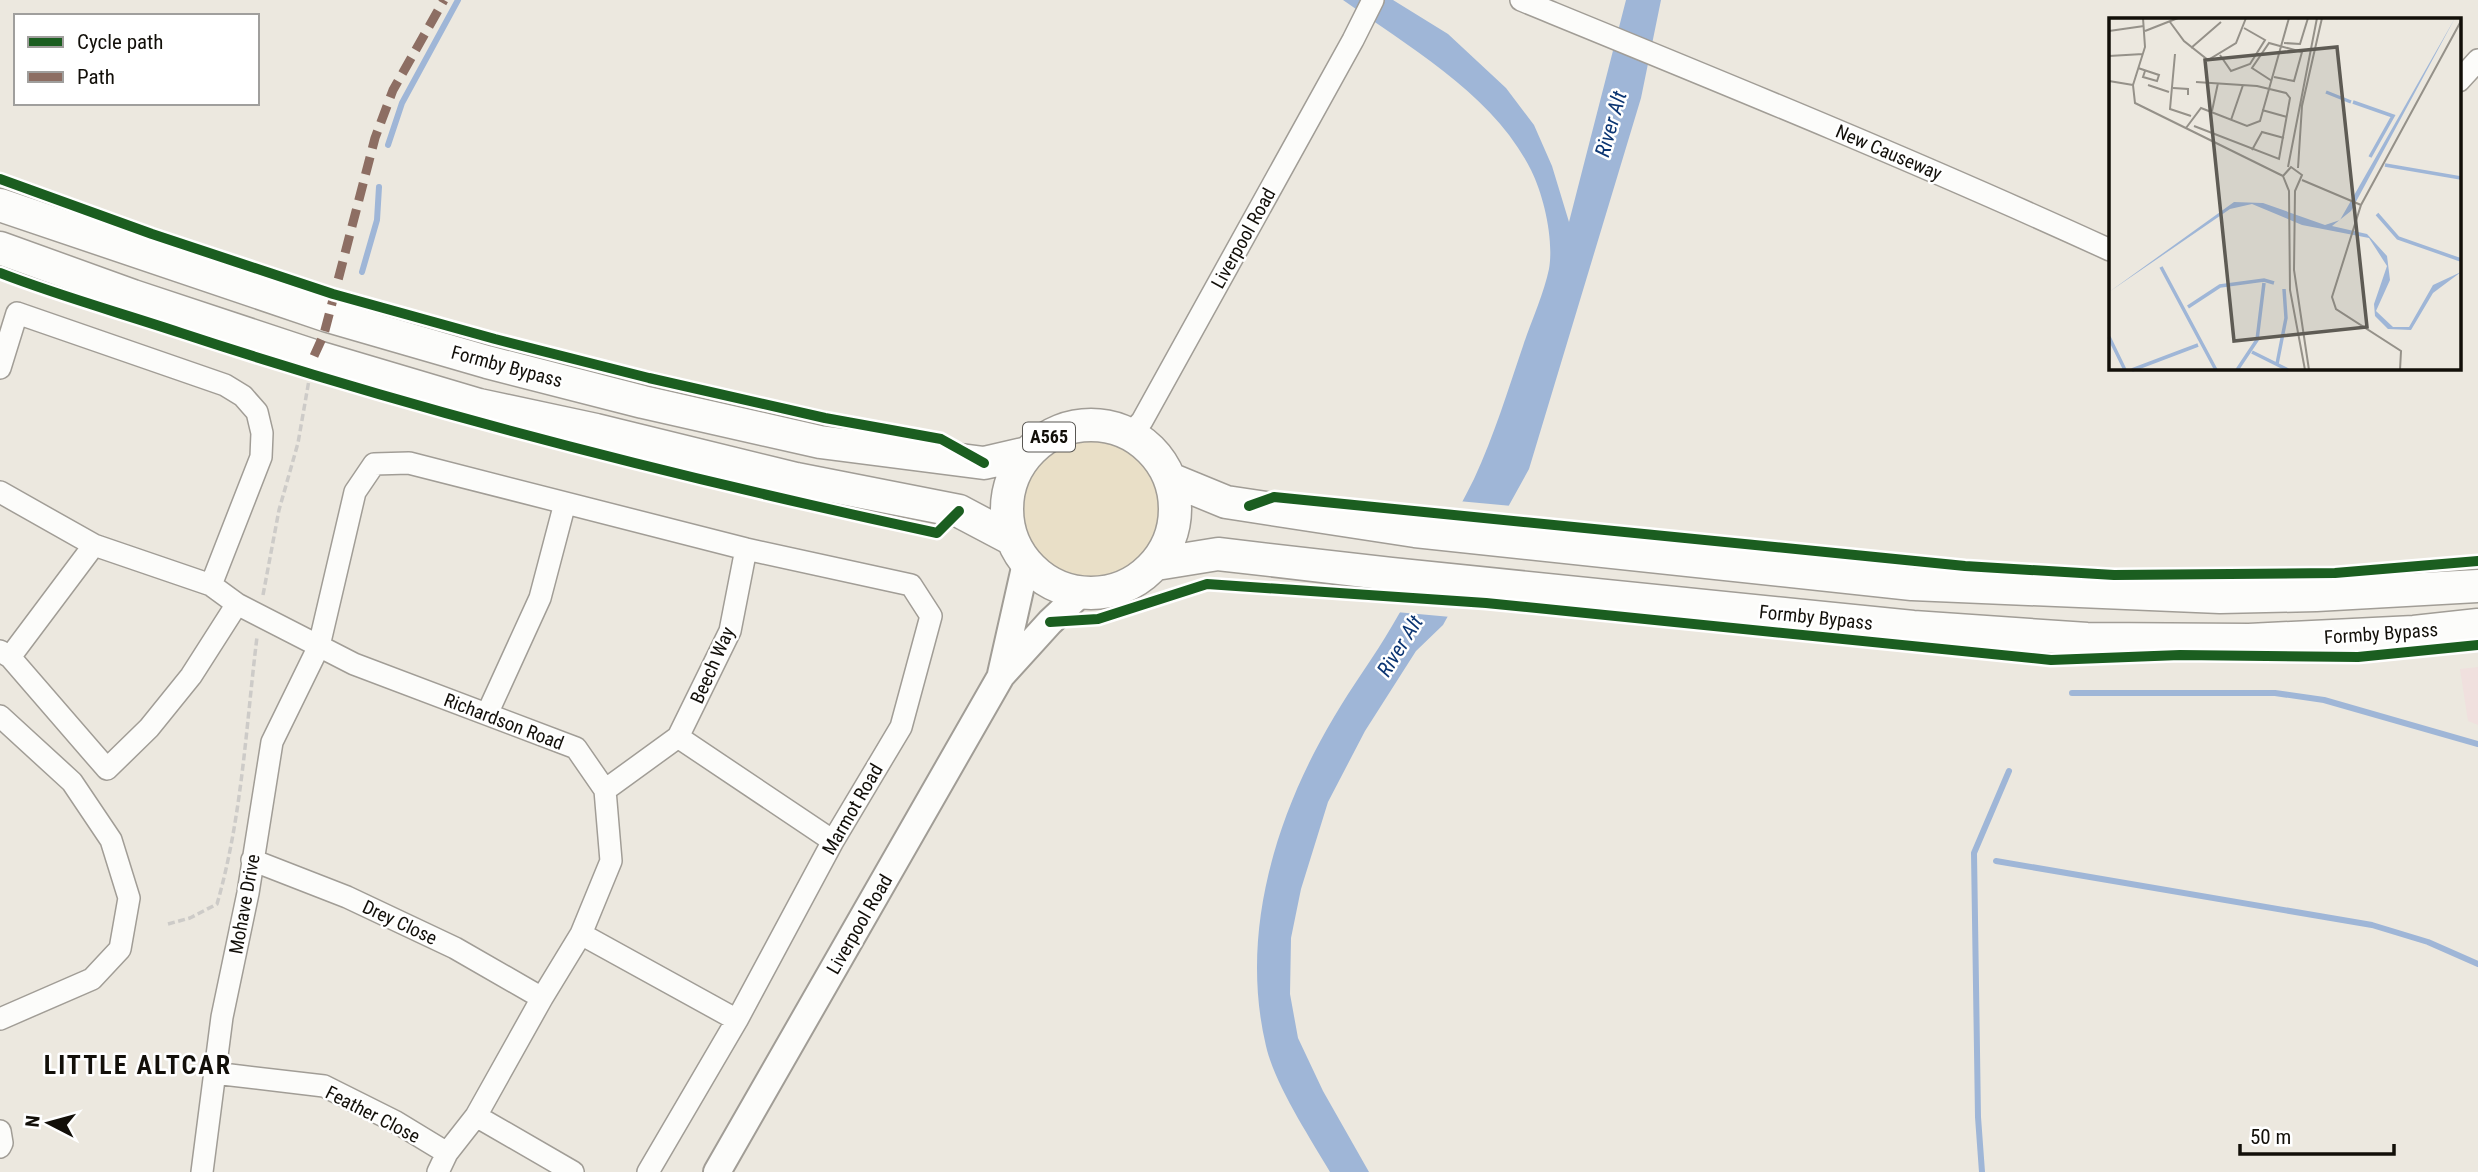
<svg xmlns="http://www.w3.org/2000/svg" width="2478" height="1172" font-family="'Roboto Condensed',sans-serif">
<rect width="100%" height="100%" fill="#ece8df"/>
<path fill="#f0e0de" d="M2478,667V725L2468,721L2460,669Z"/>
<path fill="#e9dfc7" d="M1022 510a69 69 0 1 1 138 0a69 69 0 1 1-138 0Z"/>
<path fill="#9fb6d7" d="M1343,0H1393L1448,34L1506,88L1534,125L1552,166L1569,222L1626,0H1661L1641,98L1529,469L1443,625L1416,651L1365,731L1328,802L1301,889L1291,938L1290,994L1298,1038L1323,1091L1369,1172H1330C1309,1136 1275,1085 1266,1046C1239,933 1276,814 1334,717C1352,686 1374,657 1392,626C1420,578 1449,529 1474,479C1494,436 1508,390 1523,346C1531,322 1544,293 1549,269C1554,240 1544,196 1531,170C1493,94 1410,48 1343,0Z"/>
<path fill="#ece8df" d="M1458,501L1512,506L1451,617L1396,612Z"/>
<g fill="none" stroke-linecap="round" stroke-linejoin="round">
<path stroke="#9fb6d7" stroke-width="6" d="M388,145L402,103L458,0
M362,272L377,220L379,187
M2072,693H2275L2324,700L2478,744
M1996,861L2372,925L2428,942L2478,964
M1982,1172L1978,1117L1974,853L2009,771"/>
<defs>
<path id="minor" d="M1521,0C1719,81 1916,161 2110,250
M2459,81L2478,60
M0,368L17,313L225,385L243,396L257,412L262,433L261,457L211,585
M1130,434L1142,421L1353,40L1373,0
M0,492L94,545L211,585L237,604L354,664L576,748L605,790L611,861L581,934L542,998L476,1116L447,1153L438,1172
M746,549L730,631L678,737L833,841
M0,651L10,657L107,769L149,728L191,676L237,604
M10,657L94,545
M487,714L540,598L565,503
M0,716L72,782L111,840L129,898L120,949L92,979L0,1019
M605,790L678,737
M252,860L347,897L455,948L542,998
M581,934L737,1020
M214,1073L324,1086L396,1122L447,1153
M476,1116L573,1172
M0,1131L2,1143L0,1147
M202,1172L222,1017L248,893L272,742L319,646L355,492L374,464L409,463L746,549L911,585L931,616L901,727L833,841L737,1020L648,1172"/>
<path id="major" d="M1001,674L1026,563
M717,1172L1001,676L1050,622L1081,593"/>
<path id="highway" d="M0,205L328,316L487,362L643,402L820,442L984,463L1028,453
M0,248L133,296L314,356L479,405L596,430L796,479L959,511L1012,539
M1007 509a84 84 0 1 1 168 0a84 84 0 1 1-168 0Z
M1170,479L1226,502L1415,531L1912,584L2220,597L2316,595L2478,586
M1156,564L1218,554L1391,574L1913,627L2087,639L2249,640L2414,632L2478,625"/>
</defs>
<use href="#minor" stroke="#a19d96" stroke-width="24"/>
<use href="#major" stroke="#a19d96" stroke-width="30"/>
<use href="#highway" stroke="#a19d96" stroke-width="35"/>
<path stroke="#cdcbc8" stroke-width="3.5" stroke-dasharray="7 3.5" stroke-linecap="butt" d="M263,595L279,510L298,443L309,380
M168,924L190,918L217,904C242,818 246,726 257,637"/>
<use href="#minor" stroke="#fcfcfa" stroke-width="21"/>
<use href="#major" stroke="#fcfcfa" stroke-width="26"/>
<use href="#highway" stroke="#fcfcfa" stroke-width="32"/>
<path stroke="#8d6e63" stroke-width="9" stroke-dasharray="18 9" stroke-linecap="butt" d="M314,356L324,334L375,138L393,90L444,0"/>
<defs>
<path id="cycleway" d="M0,179L152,234L333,294L495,339L649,378L825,418L941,439L984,463
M0,273C59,296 121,313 181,333C430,415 681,478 937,533L959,511
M1249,506L1274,497L1965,566L2114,575L2335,573L2478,561
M1050,622L1098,619L1207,584L1486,603L2051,660L2180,655L2358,657L2478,645"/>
</defs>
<use href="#cycleway" stroke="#fff" stroke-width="15"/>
<use href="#cycleway" stroke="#1b5e20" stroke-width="10"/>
</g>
<g text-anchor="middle" stroke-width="5" stroke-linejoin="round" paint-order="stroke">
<rect fill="#fff" stroke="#595753" stroke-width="2" x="1023" y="422.5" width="52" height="29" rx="5"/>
<g font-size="18" font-weight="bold" fill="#120f09">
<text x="1049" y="443">A565</text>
</g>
<g font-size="19" fill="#120f09" stroke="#fff">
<text transform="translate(1889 152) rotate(23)" y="7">New Causeway</text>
<text transform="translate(1243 238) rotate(-61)" y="7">Liverpool Road</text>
<text transform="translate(507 366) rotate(15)" y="7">Formby Bypass</text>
<text transform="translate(1816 617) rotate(6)" y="7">Formby Bypass</text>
<text transform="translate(2381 633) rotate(-4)" y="7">Formby Bypass</text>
<text transform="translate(712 665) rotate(-66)" y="7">Beech Way</text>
<text transform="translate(504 721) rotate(21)" y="7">Richardson Road</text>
<text transform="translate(852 809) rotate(-60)" y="7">Marmot Road</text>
<text transform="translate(244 904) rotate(-80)" y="7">Mohave Drive</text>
<text transform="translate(400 922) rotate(25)" y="7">Drey Close</text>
<text transform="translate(859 924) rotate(-60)" y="7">Liverpool Road</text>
<text transform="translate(373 1114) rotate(27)" y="7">Feather Close</text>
</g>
<g font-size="21" font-style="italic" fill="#0b3572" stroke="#fff">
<text transform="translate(1611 124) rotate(-74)" y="7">River Alt</text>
<text transform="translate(1400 646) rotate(-58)" y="7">River Alt</text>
</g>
<g font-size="26" font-weight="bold" letter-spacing="2" fill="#120f09" stroke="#fff">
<text x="138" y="1074">LITTLE ALTCAR</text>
</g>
</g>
<g transform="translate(2109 18)">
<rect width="352" height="352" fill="#ece8df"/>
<path d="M346,0L242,193L223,208L258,216L278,238L281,262L267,293L284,309H300L324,267L352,254L324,275L302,312L279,311L266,298L265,286L278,248L260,220L193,207L143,186L121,191L0,274L125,184L154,185L216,207L231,202Z" fill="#9fb6d7"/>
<path fill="none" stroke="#9fb6d7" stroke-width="3.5" d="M217,74L242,84M244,84L284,98L261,139M276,147L352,160M268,196L289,220L352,242M52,249L107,352M79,289L111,268L155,262L165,265M0,319L16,352M143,334L179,352M168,346L177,300L175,271M23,352L89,327M128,352L148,322L155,265"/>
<path fill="none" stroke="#959189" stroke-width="2" d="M34,0L36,29L24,67L26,85L174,158M61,4L75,23L99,42L127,25L137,0M0,13L35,8M36,13L69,0M175,25L191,26L199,0M82,30L112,4M66,36L61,91L82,98M111,37L122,53L141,46L156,22L135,10M0,38L34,36M29,50L50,57L48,63L34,59L36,53M0,63L24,67M163,63L143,50L160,25L193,34L185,63L165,59M39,67L60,74M64,70L79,71V77M153,92L178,99M103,93L109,65M122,102L134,67M85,108L170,141L181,80L177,75L148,68L87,64M77,110L92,90L138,108L151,103L180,0M143,132L153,114L175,120M179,149L208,0M189,150L193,88L213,0M193,162L252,187M196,352L181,272L180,173L174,158L182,149L193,157L186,173L185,252L200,352M291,352L292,333L227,291L223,279L252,187L352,3"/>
<path fill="#5e5b54" fill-opacity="0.15" stroke="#5e5b54" stroke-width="3.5" d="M228,29L258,309L125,323L96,42Z"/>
<rect width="352" height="352" fill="none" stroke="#120f09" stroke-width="3.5"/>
</g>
<rect x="14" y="14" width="245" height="91" fill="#ffffff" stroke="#a09f9d" stroke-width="2"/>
<rect x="28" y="37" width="35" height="10" fill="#1b5e20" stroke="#a09f9d" stroke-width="2"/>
<text x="77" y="49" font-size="21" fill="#120f09">Cycle path</text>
<rect x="28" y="72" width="35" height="10" fill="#8d6e63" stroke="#a09f9d" stroke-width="2"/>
<text x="77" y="84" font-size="21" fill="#120f09">Path</text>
<g transform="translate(49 1123) rotate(276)" stroke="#ffffff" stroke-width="5" paint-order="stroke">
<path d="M0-5L12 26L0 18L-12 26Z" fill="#120f09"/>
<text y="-10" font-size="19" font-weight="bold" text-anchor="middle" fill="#120f09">N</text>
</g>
<path d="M2240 1144v10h154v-10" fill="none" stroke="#120f09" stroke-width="3.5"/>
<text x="2250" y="1144" font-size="21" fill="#120f09" stroke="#ffffff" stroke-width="5" paint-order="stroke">50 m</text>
</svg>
